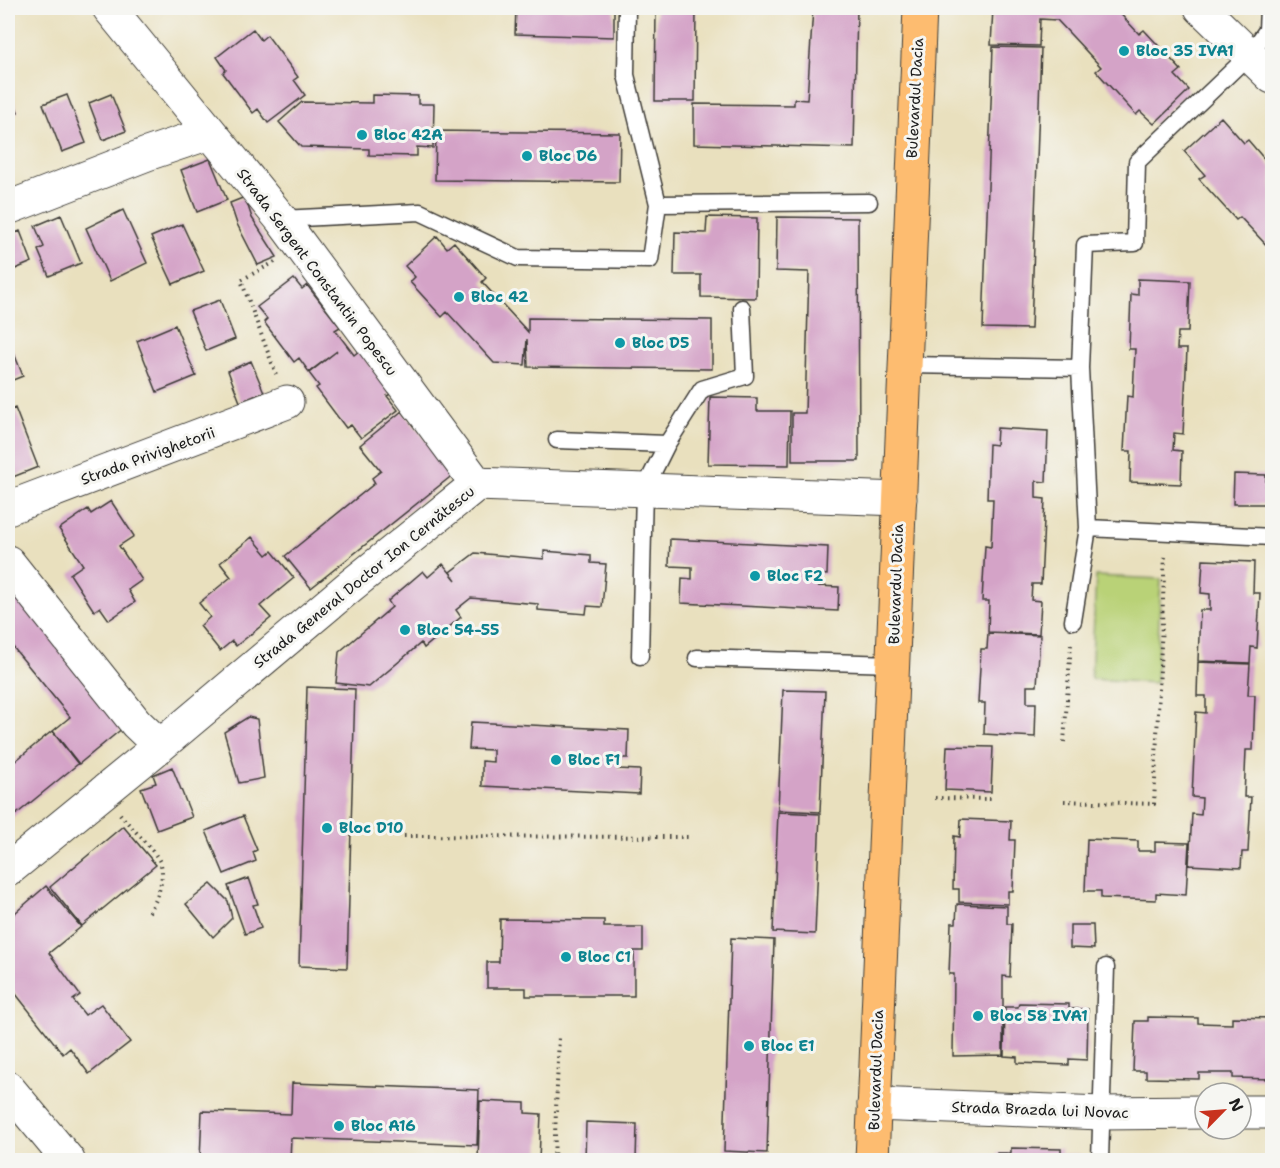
<svg xmlns="http://www.w3.org/2000/svg" width="1280" height="1168" font-family="'Shantell Sans',sans-serif">
<rect width="100%" height="100%" fill="#f6f6f2"/>
<filter id="ink" filterUnits="userSpaceOnUse"><feTurbulence type="fractalNoise" baseFrequency=".0167" numOctaves="2"/><feDisplacementMap in="SourceGraphic" scale="12" xChannelSelector="R" yChannelSelector="G"/><feConvolveMatrix kernelMatrix="1 2 1 2 8 2 1 2 1" color-interpolation-filters="sRGB"/></filter>
<filter id="wash" filterUnits="userSpaceOnUse"><feTurbulence type="fractalNoise" baseFrequency=".008" numOctaves="4" result="noise"/><feDisplacementMap in="SourceGraphic" scale="24" xChannelSelector="R" yChannelSelector="G"/><feGaussianBlur stdDeviation="1.35" result="paint"/><feColorMatrix in="noise" values="0 0 0 0 0 0 0 0 0 0 0 0 0 0 0 0 0 1.4 0 .05"/><feComposite in="paint" operator="in"/></filter>
<g filter="url(#wash)">
<rect width="100%" height="100%" fill="#e9e0be"/>
<path fill="#b9d277" stroke="#6a774a" stroke-width="1.5" d="M1096,576L1161,579L1156,683L1091,679Z"/>
<g id="blocks">
<path fill="#d4a3c7" d="M516,8H614V37L515,34Z
M656,8H696L695,101H655Z
M813,8H857L854,148L694,144V104L794,105V99L807,100Z
M993,8H1115L1139,34L1144,30L1181,70L1175,75L1189,90L1154,124L1140,111L1136,115L1096,71L1101,67L1057,20L1040,19L1039,46L991,45Z
M253,29L261,40L267,35L298,77L294,80L305,95L268,123L258,109L253,113L223,73L226,70L217,57Z
M993,47L1041,48L1031,329L983,328Z
M8,87L18,112L8,117Z
M111,94L126,131L103,140L89,103Z
M67,95L86,143L62,152L43,104Z
M372,95L418,96V104H434L433,148L417,147V156L369,155V149L301,147L279,122L302,102L372,103Z
M1221,117L1244,143L1248,140L1272,168V251L1240,217L1236,220L1199,179L1205,175L1184,151Z
M436,131L620,133L619,182L435,180Z
M210,159L227,200L197,212L181,170Z
M245,197L252,218L277,257L258,265L237,224L230,203Z
M123,210L147,263L110,281L86,228Z
M61,215L81,263L49,276L38,250L44,247L35,226Z
M707,217L757,218L756,298L701,297V275H674L675,232L706,233Z
M777,217L858,218L859,461H792V413H805L809,272L776,271Z
M182,224L204,271L173,284L151,237Z
M20,231L32,262L8,272V236Z
M437,236L447,248L454,242L486,278L482,282L528,332V318L712,320V369L528,367L527,339L525,365L494,363L447,312L442,317L410,282L415,277L405,266Z
M294,279L302,289L307,285L340,327L335,330L354,355L359,351L392,393L387,396L398,410L361,438L351,425L346,428L316,388L319,386L309,373L337,351L309,372L299,358L294,362L264,322L267,319L257,307Z
M1138,279L1190,281L1188,332H1178L1177,349H1187L1183,434L1174,433L1173,450L1182,451L1181,484L1130,482L1131,451H1124L1127,396L1133,397L1135,349H1129L1131,294L1138,295Z
M220,300L235,339L206,351L190,311Z
M175,325L196,376L157,392L137,341Z
M8,338L23,376L8,382Z
M251,361L264,392L240,402L228,371Z
M710,397L757,398V411H790L789,465L708,464Z
M15,408L38,467L8,479V411Z
M402,411L454,474L311,588L285,556L375,483L372,478L381,471L360,445Z
M997,428L1048,431L1046,482L1036,481V498L1045,499L1041,584H1032L1031,600L1041,601L1039,634L988,632L989,601H982L985,546L991,547L993,499H987L989,444L996,445Z
M1234,474L1266,475L1265,504H1233Z
M111,501L134,536L119,546L142,580L128,590L135,602L109,620L100,607L94,611L70,574L83,565L59,529L88,509L91,514Z
M252,537L267,555L272,551L294,578L260,606L271,618L236,646L232,641L220,651L200,626L210,617L199,603L231,577L220,563Z
M670,539L828,547L827,575L818,574V586L839,587L838,611L681,603L682,578L692,579V567L669,566Z
M544,551L591,555V563L606,564L602,607L587,606L586,614L538,610V604L471,598L456,610L461,617L424,648L421,643L369,687L336,683L339,652L392,607L388,601L423,571L428,577L443,564L456,580L450,572L475,553L544,559Z
M1203,560L1254,562L1253,593H1260L1257,648L1251,647L1250,663L1198,661L1200,610H1210V594L1201,593Z
M8,576L129,723L79,764L53,731L70,717L8,641Z
M988,633L1040,635L1037,686H1027V703H1036L1035,737L984,734L985,703H978L981,649H987Z
M1198,662L1250,664L1248,695H1255L1253,750H1246L1244,797H1251L1248,852H1242L1241,868L1189,865L1192,814L1201,815L1202,798L1192,797L1196,712L1206,713V696H1197Z
M307,687L355,689L347,968L299,966Z
M783,690L825,691L820,812L778,810Z
M248,717L257,719L264,778L239,783L224,732Z
M471,722L629,730L628,758H619L618,769L640,770L639,794L482,786V761L493,762V750L469,749Z
M52,731L78,764L8,821V767Z
M947,746L993,747L991,792L945,790Z
M172,767L192,817L157,830L141,788L156,783L153,775Z
M778,812L820,814L815,934L773,932Z
M243,816L257,850L253,852L256,861L224,874L206,831Z
M961,819L1011,821L1010,840H1015L1013,891H1008V904L959,902V889H953L954,836L960,837Z
M123,826L156,865L82,926L50,887Z
M1087,839L1138,841V851H1155V842L1189,843L1186,895L1156,893V900L1101,898V891H1085Z
M249,878L258,904L253,905L261,928L245,934L228,886Z
M211,884L228,901L232,918L213,937L186,904Z
M46,886L81,927L49,953L80,995L73,1000L85,1015L101,1004L130,1042L89,1074L70,1048L63,1054L8,984V919Z
M957,904L1007,906V924H1012L1010,977L1003,976V1055L953,1056L954,974H949L951,923H956Z
M500,919L604,920V927H643V951H634V996H526V988H487V962H499Z
M1070,925H1093L1094,949L1070,948Z
M731,938L774,940L767,1153L724,1151Z
M1019,1003L1069,1004V1009H1088L1087,1060L1069,1059V1065L1017,1063V1057L1004,1056L1005,1007H1018Z
M1148,1017L1198,1018V1023L1232,1024V1017L1272,1018V1079L1233,1078V1073H1199V1079L1146,1078V1071H1133L1135,1021H1148Z
M292,1083L479,1090L477,1145L291,1138L290,1160H200L202,1111L291,1114Z
M480,1101L525,1103V1113L541,1114L539,1160H478Z
M586,1122L637,1124L636,1160H585Z
M1011,1148L1061,1149V1154H1080V1160H997V1153H1011Z
M8,1151L12,1157L15,1160H8Z
M743,1158L761,1159V1160H743Z
M996,1158L995,1160H973V1159Z"/>
</g>
</g>
<g filter="url(#ink)">
<use href="#blocks" fill-opacity="0" stroke="#3b3934" stroke-width="1.5"/>
<g fill="none" stroke-linecap="round" stroke-linejoin="round">
<defs>
<path id="service" d="M627,8L626,75L658,204
M281,219L420,212L518,258L650,260L658,204L869,202
M906,365L1080,368
M557,440L667,444
M1088,528L1272,537
M1073,621L1088,528L1080,368L1085,245L1135,243L1137,162L1250,54L1267,30L1268,8
M640,656L644,490L667,444L702,389L745,376L742,308
M697,658L893,664
M1100,1160L1106,967"/>
<path id="minor" d="M109,8L281,219L477,484
M1201,8L1272,77
M8,208L147,154L209,133
M8,508L287,402
M8,562L136,723L160,746
M8,870L160,746L349,587L477,484L900,499
M8,1088L68,1160
M874,1104L1101,1113L1205,1112
M1241,1112H1272"/>
<path id="primary" d="M872,1160L920,8"/>
</defs>
<use href="#service" stroke="#3b3934" stroke-width="19"/>
<use href="#minor" stroke="#3b3934" stroke-width="35"/>
<use href="#primary" stroke="#3b3934" stroke-width="35"/>
<path stroke="#3b3934" stroke-width="4" stroke-dasharray="1.5 4.5" stroke-linecap="butt" d="M275,262L241,280L276,374
M1064,742L1071,643
M935,798L991,799
M1064,801L1154,804L1165,554
M120,814C131,828 152,847 160,862C166,875 157,902 149,912
M404,836L692,837
M554,1160L559,1036"/>
<use href="#service" stroke="#fff" stroke-width="16"/>
<use href="#minor" stroke="#fff" stroke-width="33"/>
<use href="#primary" stroke="#fdbc70" stroke-width="33"/>
</g>
</g>
<g fill="#0f9aa8" stroke="#f6f6f2" stroke-width="2">
<circle cx="1124" cy="51" r="6"/>
<circle cx="362" cy="135" r="6"/>
<circle cx="527" cy="156" r="6"/>
<circle cx="459" cy="297" r="6"/>
<circle cx="620" cy="343" r="6"/>
<circle cx="755" cy="576" r="6"/>
<circle cx="405" cy="630" r="6"/>
<circle cx="556" cy="760" r="6"/>
<circle cx="327" cy="828" r="6"/>
<circle cx="566" cy="957" r="6"/>
<circle cx="978" cy="1016" r="6"/>
<circle cx="749" cy="1046" r="6"/>
<circle cx="339" cy="1126" r="6"/>
</g>
<g text-anchor="middle" stroke-width="6" stroke-linejoin="round" paint-order="stroke">
<g font-size="15" font-weight="bold" fill="#0d838f" stroke="#f6f6f2" text-anchor="start">
<text x="1136" y="56">Bloc 35 IVA1</text>
<text x="374" y="140">Bloc 42A</text>
<text x="539" y="161">Bloc D6</text>
<text x="471" y="302">Bloc 42</text>
<text x="632" y="348">Bloc D5</text>
<text x="767" y="581">Bloc F2</text>
<text x="417" y="635">Bloc 54-55</text>
<text x="568" y="765">Bloc F1</text>
<text x="339" y="833">Bloc D10</text>
<text x="578" y="962">Bloc C1</text>
<text x="990" y="1021">Bloc 58 IVA1</text>
<text x="761" y="1051">Bloc E1</text>
<text x="351" y="1131">Bloc A16</text>
</g>
<g font-size="15" fill="#1c1c1c" stroke="#f6f6f2">
<text transform="translate(915 98) rotate(-87)" y="5">Bulevardul Dacia</text>
<text transform="translate(317 272) rotate(53)" y="5">Strada Sergent Constantin Popescu</text>
<text transform="translate(148 456) rotate(-20)" y="5">Strada Privighetorii</text>
<text transform="translate(364 577) rotate(-39)" y="5">Strada General Doctor Ion Cernătescu</text>
<text transform="translate(896 584) rotate(-88)" y="5">Bulevardul Dacia</text>
<text transform="translate(876 1070) rotate(-88)" y="5">Bulevardul Dacia</text>
<text transform="translate(1040 1110) rotate(2)" y="5">Strada Brazda lui Novac</text>
</g>
</g>
<rect width="1280" height="1168" fill="none" stroke="#f6f6f2" stroke-width="30"/>
<g transform="translate(1223 1111) rotate(65)"><circle r="28" fill="#f6f6f2" stroke="#9f9f9c" stroke-width="1.5"/>
<path d="M0-4.5L10 22L0 15L-10 22Z" fill="#c8321e"/>
<text y="-9" font-size="16" font-weight="bold" text-anchor="middle" fill="#1c1c1c">N</text>
</g>
</svg>
